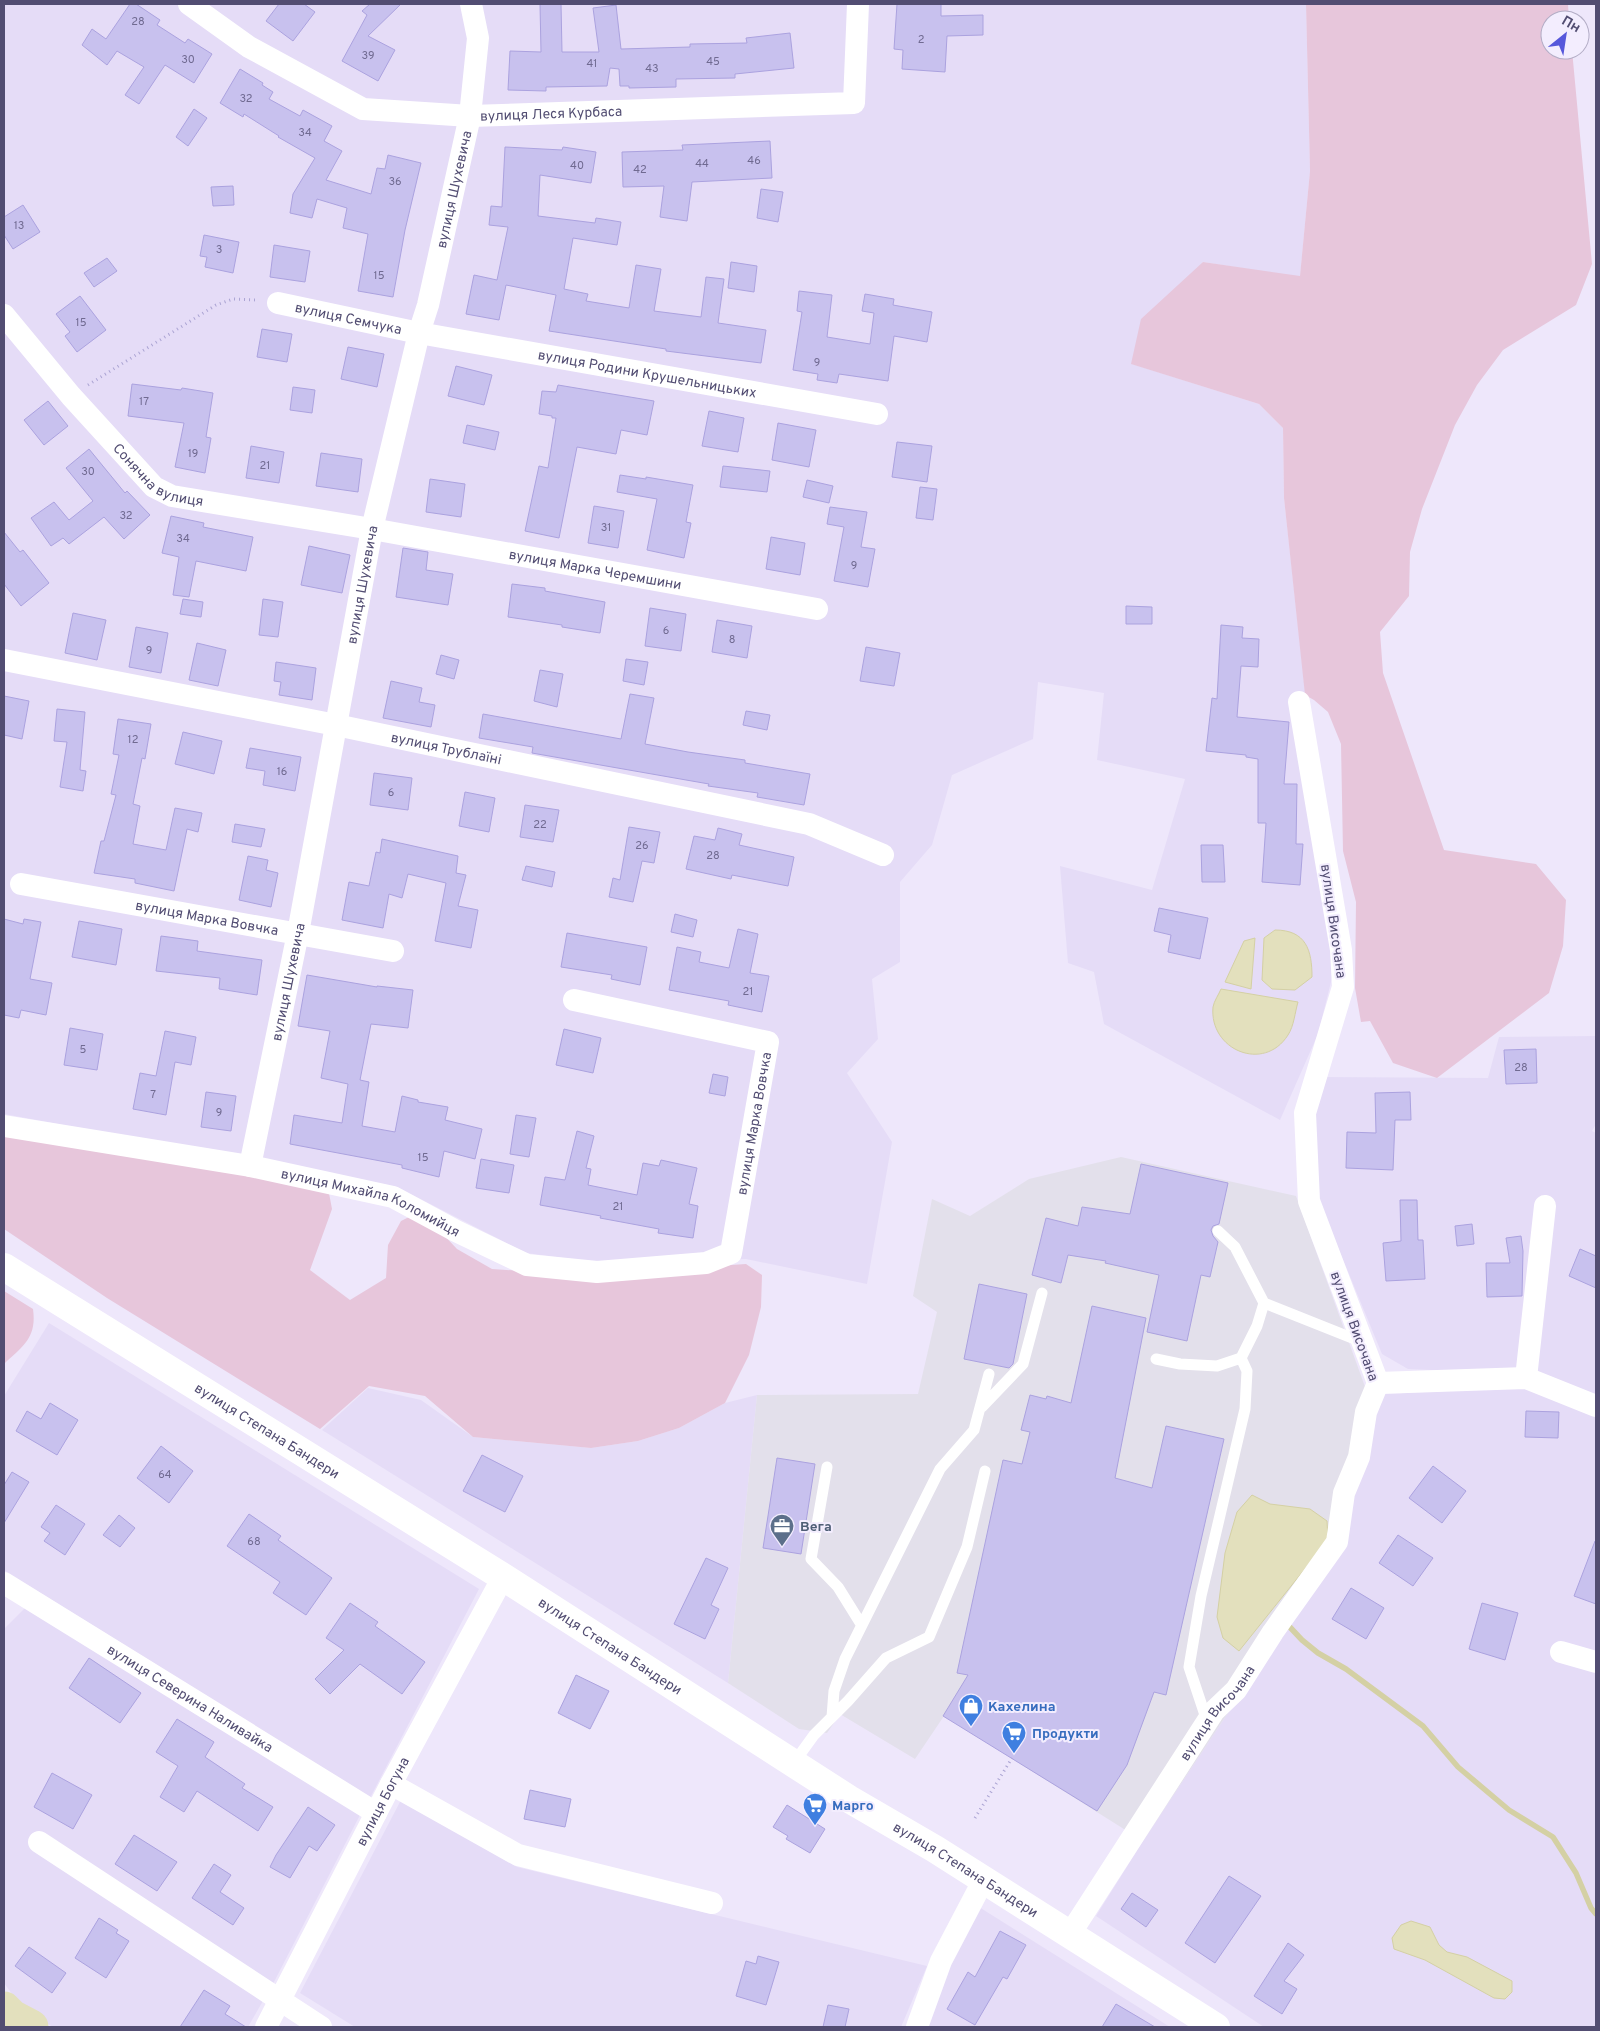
<svg xmlns="http://www.w3.org/2000/svg" width="1600" height="2031" font-family="Overpass,sans-serif">
<rect width="100%" height="100%" fill="#eee7fb"/>
<path fill="#e5dcf7" d="M4,4H1306L1310,171L1300,277L1203,262L1132,364L1259,404L1283,428L1284,498L1335,966L1318,1034L1280,1120L1104,1024L1094,972L1068,963L1060,866L1152,890L1185,779L1097,760L1104,693L1038,682L1033,739L952,775L932,845L900,882V962L872,979L878,1039L847,1073L892,1142L867,1284L746,1259L595,1262L526,1253L397,1187L4,1114Z
M1596,1036V1124L1592,1131L1596,1133V1395L1547,1375L1408,1369L1382,1354L1318,1199L1311,1109L1319,1077L1488,1078L1499,1037Z
M49,1323L479,1589L370,1798L4,1570V1396Z
M1523,1387L1596,1416V2027H1264L1096,1916L1143,1841L1226,1716L1344,1546L1368,1395Z
M368,1388L421,1400L473,1437L591,1448L638,1441L679,1428L725,1403L757,1395L728,1683L322,1430Z
M27,1606L360,1815L275,1980L248,2027H53L23,2009L4,1983V1629Z
M401,1800L517,1867L927,1966L901,2027H355L300,1993Z
M979,1907L1170,2027H924L944,1972Z"/>
<path fill="#e3e0eb" d="M1121,1157L1296,1196L1368,1395L1344,1546L1226,1716L1143,1841L944,1716L915,1759L840,1714L827,1733L799,1729L728,1683L757,1395L918,1394L937,1312L913,1296L932,1199L970,1216L1029,1179Z"/>
<path fill="#e7c6db" d="M1306,4H1568L1569,20H1550V50H1572L1592,264L1576,305L1503,350L1477,385L1455,425L1422,509L1410,552L1409,596L1380,632L1383,673L1444,850L1536,864L1566,900L1563,946L1549,993L1437,1078L1393,1063L1370,1021L1361,1022L1355,988L1356,902L1343,851L1341,744L1328,712L1314,700L1305,695L1284,498L1283,428L1259,404L1131,364L1141,319L1203,262L1300,276L1310,171Z
M4,1133L328,1188L332,1209L310,1270L350,1300L386,1278L388,1245L401,1221L421,1211L457,1249L492,1269L587,1275L746,1264L762,1275L761,1307L749,1355L725,1403L679,1428L638,1441L591,1448L473,1437L425,1396L369,1386L320,1429L107,1298L4,1229Z
M4,1291L33,1309C37,1338 23,1346 4,1364Z"/>
<path fill="#e3e0bd" stroke="#d4d0a4" d="M1275,930C1306,930 1312,950 1312,977L1295,990L1272,989L1262,980L1264,938Z
M1255,938L1251,989L1225,982L1244,941Z
M1221,989L1298,1002C1295,1012 1294,1026 1288,1035C1264,1073 1209,1050 1213,1007C1214,1001 1219,994 1221,989Z
M1252,1495L1270,1504L1310,1509L1327,1521L1328,1540L1239,1651L1223,1638L1217,1617L1225,1553L1237,1512Z
M1411,1921L1430,1927L1439,1945L1447,1952L1467,1957L1512,1981V1992L1505,1999L1494,1998L1425,1960L1394,1949L1392,1938L1401,1925Z"/>
<g fill="none" stroke-linecap="round" stroke-linejoin="round">
<path stroke="#d4d0a4" stroke-width="5.5" d="M1287,1624L1302,1640L1318,1653L1346,1669L1423,1726L1458,1767L1509,1810L1553,1837L1576,1873L1591,1908L1596,1914"/>
<path stroke="#e3e0bd" stroke-width="35" d="M4,2009L12,2017L31,2027"/>
</g>
<path fill="#c8c1ee" stroke="#aba2df" d="M130,4H136L160,20L157,25L185,43L188,39L212,54L194,83L165,65L139,104L125,95L144,67L117,51L107,65L82,45L92,29L106,39Z
M279,4H304L315,12L293,41L266,21Z
M370,4H401L368,36L395,50L378,81L342,61L367,15L362,11Z
M540,4H561L562,52H599L593,8L616,5L621,49L690,47V44L747,43L746,38L790,33L794,68L735,74V78L676,79V87L629,88V86H620L619,69L610,68L607,86L546,87V91L508,90L510,51L541,52Z
M897,4H941V16L983,15V35L947,36L945,72L902,69L903,50L894,49Z
M240,69L263,83L262,85L273,92L269,99L300,116L303,110L332,126L324,141L342,151L326,180L371,194L377,168L385,169L388,155L421,163L405,230L393,297L358,291L368,234L343,228L347,208L317,199L312,218L290,213L293,194L315,158L278,137L279,136L244,114L243,117L220,103Z
M194,109L207,118L188,146L176,137Z
M770,141L772,178L692,182L687,221L660,217L664,186L623,187L622,152L683,150L682,145Z
M505,147L562,150L563,147L596,152L591,183L540,175L538,216L595,223L596,218L621,222L617,245L573,238L564,289L588,294L586,301L629,308L636,265L661,269L654,311L701,317L706,277L724,279L718,323L766,330L761,363L666,351V349L549,331L556,295L506,285L499,320L466,314L474,275L497,280L508,227L489,225L491,206L502,207Z
M233,186L234,205L213,206L211,187Z
M761,189L783,192L778,222L757,218Z
M23,205L40,232L13,249L4,235V217Z
M204,235L239,242L233,273L205,267L207,257L200,256Z
M274,245L310,251L305,282L270,277Z
M107,258L117,271L94,287L84,273Z
M731,262L757,266L754,292L728,288Z
M799,291L832,295L827,337L870,344L874,313L862,311L865,294L894,299L893,305L932,312L927,342L894,336L888,381L839,374L837,383L817,380L818,374L793,370L802,312L797,311Z
M80,296L106,330L77,352L65,336L70,332L56,314Z
M262,329L292,334L287,362L257,357Z
M348,347L384,354L377,387L341,379Z
M456,366L492,375L484,405L448,396Z
M132,384L181,390L182,388L213,393L206,437L211,438L205,473L175,467L184,423L128,416Z
M558,385L654,401L647,435L621,430L616,454L577,447L559,538L525,531L539,466L548,468L556,418H552V416L539,414L542,391L556,392Z
M293,387L315,390L312,413L290,410Z
M48,401L68,426L44,445L24,420Z
M709,411L744,418L738,452L702,446Z
M778,423L816,430L809,467L772,460Z
M467,425L499,432L495,450L463,443Z
M897,442L932,446L927,482L892,477Z
M251,446L284,452L279,483L246,478Z
M89,449L125,493L127,491L150,515L124,539L104,517L69,544L63,538L51,546L31,518L54,502L69,520L93,501L66,468Z
M321,453L362,459L358,492L316,486Z
M723,466L770,471L767,492L720,487Z
M620,475L646,479V477L693,485L686,522L691,523L684,558L647,550L657,499L617,492Z
M430,479L465,484L461,517L426,512Z
M807,480L833,486L829,503L803,497Z
M920,487L937,489L933,520L916,518Z
M594,506L624,511L618,548L588,543Z
M830,507L867,512L861,547L875,549L868,587L834,581L844,527L827,524Z
M171,516L204,523L203,527L253,537L246,571L196,561L189,597L173,595L179,557L162,553Z
M4,532L20,552L23,550L49,583L21,606L4,584Z
M771,537L805,543L800,575L766,569Z
M309,546L350,555L342,593L301,585Z
M403,548L428,552L426,570L453,574L448,605L396,597Z
M512,584L545,588V591L605,602L600,633L562,627V625L508,617Z
M183,599L203,602L201,617L180,614Z
M263,599L283,602L278,637L259,635Z
M1126,606L1152,607V624H1126Z
M650,608L686,614L681,651L645,646Z
M73,613L106,620L97,660L65,653Z
M717,620L752,626L747,658L712,652Z
M1221,625L1243,627L1242,638L1259,639L1258,667L1241,666L1237,717L1289,722L1284,784H1297L1296,844H1303L1300,885L1262,882L1266,823H1258V759L1246,757V755L1206,751L1212,698L1217,699Z
M136,627L168,633L161,673L129,667Z
M197,643L226,650L218,686L189,680Z
M866,647L900,653L894,686L860,681Z
M441,655L459,660L454,679L436,674Z
M626,659L648,662L644,685L623,681Z
M276,662L316,668L312,700L279,695L281,682L274,681Z
M540,670L563,674L557,707L534,701Z
M391,681L422,688L419,702L435,705L431,727L383,718Z
M630,694L654,698L645,744L688,752L745,760V763L810,774L804,805L757,797L758,793L708,786L709,784L549,756L532,753L533,747L479,738L483,714L621,739Z
M4,696L29,701L22,739L4,735Z
M57,709L85,712L80,770L86,771L83,791L60,787L67,742L54,741Z
M746,711L770,715L767,730L743,725Z
M118,719L151,724L145,759L142,758L133,804L140,806L133,844L166,850L175,808L202,813L198,832L187,829L174,891L135,883V879L94,873L101,841H104L116,795L111,794L119,755L113,754Z
M183,732L222,741L214,774L175,764Z
M250,748L301,757L295,791L263,785L265,771L246,768Z
M374,773L412,778L408,810L370,805Z
M465,792L495,798L489,832L459,826Z
M525,805L559,810L553,842L520,837Z
M235,824L265,829L261,847L232,842Z
M629,827L660,832L654,863L642,861L633,902L609,897L613,878L620,880Z
M718,828L742,834L739,845L794,857L788,886L732,875L731,879L686,869L694,836L715,840Z
M382,839L458,856L456,873L466,875L458,906L478,910L471,948L435,941L446,883L408,874L402,898L389,894L383,928L342,920L349,882L369,886L376,852L380,853Z
M1201,845H1223L1225,882H1202Z
M248,856L268,860L266,870L278,873L271,907L239,900Z
M526,866L555,872L552,887L522,880Z
M1159,908L1208,918L1200,959L1168,952L1171,935L1154,931Z
M675,914L697,920L693,937L671,932Z
M4,919L23,924L24,919L41,922L30,979L52,983L46,1015L21,1010L19,1018L4,1015Z
M79,921L122,929L116,965L72,957Z
M738,929L758,934L750,973L769,976L762,1012L728,1005L729,1001L669,990L677,947L701,952L699,962L729,968Z
M567,933L647,947L640,985L611,979L612,975L561,967Z
M161,936L198,941L197,951L262,960L257,995L219,989L220,978L156,971Z
M307,975L377,987V986L413,990L408,1028L371,1024L360,1080L369,1082L362,1126L395,1132L402,1096L418,1100V1102L448,1107L445,1120L482,1129L475,1159L444,1151L439,1177L402,1168V1165L290,1144L294,1115L342,1123L348,1084L321,1078L330,1031L298,1026Z
M70,1028L103,1034L97,1070L64,1065Z
M564,1029L601,1038L593,1073L556,1065Z
M165,1031L196,1037L191,1065L175,1062L166,1115L133,1109L140,1073L156,1076Z
M1536,1049L1537,1083L1506,1084L1504,1050Z
M713,1074L728,1077L725,1096L709,1093Z
M206,1092L236,1096L231,1131L201,1127Z
M1410,1092L1411,1120H1395L1393,1170L1346,1168L1347,1132L1376,1133L1375,1093Z
M516,1115L536,1118L529,1157L510,1154Z
M577,1131L594,1136L586,1168L591,1169L588,1185L637,1195L643,1163L659,1166L661,1160L697,1168L689,1204L698,1206L693,1238L658,1233L659,1229L600,1218L601,1216L540,1205L545,1177L565,1180Z
M481,1159L514,1165L509,1193L476,1188Z
M1141,1164L1228,1183L1219,1224L1213,1226L1211,1230L1213,1236L1218,1242L1210,1277L1201,1275L1187,1341L1147,1332L1159,1275L1105,1263L1106,1261L1068,1255L1061,1283L1032,1275L1046,1218L1078,1226L1082,1207L1130,1214Z
M1400,1200H1417L1418,1240H1423L1425,1279L1386,1281L1383,1243L1401,1241Z
M1472,1224L1474,1244L1457,1246L1455,1226Z
M1521,1236L1523,1251L1522,1296L1487,1297L1486,1263H1510L1506,1238Z
M1580,1249L1596,1256V1288L1569,1276Z
M979,1284L1027,1294L1013,1364L1009,1368L964,1359Z
M1092,1306L1146,1318L1115,1478L1152,1488L1166,1426L1224,1439L1166,1695L1154,1692L1127,1765L1097,1811L943,1716L968,1675L957,1673L1003,1460L1022,1464L1030,1432L1021,1430L1030,1395L1046,1399L1047,1396L1071,1403Z
M50,1403L78,1420L57,1455L16,1431L27,1411L41,1419Z
M1526,1411L1559,1412L1558,1438L1525,1437Z
M161,1446L193,1471L169,1503L137,1478Z
M482,1455L523,1476L505,1512L463,1491Z
M777,1458L815,1464L801,1554L763,1548Z
M1433,1466L1466,1491L1442,1523L1409,1498Z
M12,1472L29,1482L4,1523V1485Z
M56,1505L85,1524L65,1555L44,1541L50,1533L41,1527Z
M249,1514L281,1536L278,1540L332,1578L306,1615L273,1593L280,1582L227,1546Z
M119,1515L135,1528L120,1547L103,1535Z
M1398,1535L1433,1558L1413,1586L1379,1563Z
M1595,1541L1596,1542V1604L1574,1596Z
M706,1558L728,1568L711,1605L719,1609L705,1639L674,1624Z
M1351,1588L1384,1608L1366,1639L1332,1619Z
M350,1603L378,1622L375,1626L425,1662L402,1694L360,1664L330,1694L315,1679L344,1650L326,1638Z
M1482,1603L1518,1613L1505,1660L1469,1649Z
M89,1658L141,1693L120,1723L69,1688Z
M576,1675L609,1691L590,1729L558,1713Z
M177,1719L214,1742L205,1757L245,1784L242,1788L273,1807L258,1831L197,1791L184,1812L160,1797L178,1766L156,1752Z
M52,1773L92,1795L73,1829L34,1807Z
M530,1790L571,1799L565,1827L524,1819Z
M787,1805L825,1829L810,1853L786,1839L788,1836L773,1827Z
M308,1807L335,1825L317,1851L309,1846L290,1878L270,1867L276,1855Z
M134,1835L177,1862L157,1891L115,1864Z
M214,1864L231,1875L220,1892L244,1908L233,1925L192,1898Z
M1229,1876L1261,1896L1215,1963L1185,1943Z
M1132,1893L1158,1910L1146,1927L1121,1909Z
M99,1918L118,1930L116,1933L129,1941L106,1978L75,1958Z
M1000,1931L1026,1945L1007,1979L1003,1977L975,2025L947,2009L968,1972L975,1977Z
M1288,1943L1304,1955L1284,1981L1297,1989L1282,2014L1254,1996Z
M29,1947L66,1973L52,1993L15,1966Z
M758,1956L779,1962L766,2005L736,1996L746,1961L756,1964Z
M204,1990L230,2006L225,2014L246,2027H180Z
M1116,2004L1155,2027H1102Z
M828,2005L849,2009L845,2027H823Z"/>
<g fill="none" stroke-linecap="round" stroke-linejoin="round">
<path stroke="#aba4d3" stroke-width="3" stroke-dasharray="1 4" stroke-linecap="butt" d="M88,385L216,305L233,299L257,300
M975,1818L1012,1758"/>
<path stroke="#fff" stroke-width="11" d="M1264,1303L1362,1342
M1156,1359L1180,1364L1217,1366L1241,1358
M982,1407L1023,1364L1042,1293
M827,1467L811,1559L838,1587L861,1624
M832,1717L834,1691L845,1659L940,1469L974,1430L989,1374
M1207,1721L1189,1667L1201,1596L1245,1409L1247,1371L1241,1358L1257,1326L1264,1303L1235,1247L1218,1231
M793,1764L814,1735L848,1701L886,1658L929,1637L967,1547L985,1471"/>
<g stroke="#fff" stroke-width="22">
<path id="s1" d="M189,4L249,47L363,109L470,116L854,103L858,4"/>
<path id="s2" d="M278,303L419,333L877,414"/>
<path id="s3" d="M4,315L71,396L154,487L172,496L372,529L817,609"/>
<path id="s4" d="M4,660L336,725L809,824L883,855"/>
<path id="s5" d="M21,884L393,951"/>
<path id="s6" d="M4,1126L250,1166L393,1197L456,1231L527,1265L597,1272L706,1263L731,1253L768,1042L574,1000"/>
<path id="s7" d="M250,1166L298,933L372,529L419,333L428,305L470,116L478,38L471,4"/>
<path d="M1526,1378L1545,1206"/>
<path d="M1378,1383L1526,1378L1596,1406"/>
<path id="s8" d="M4,1583L376,1813"/>
<path d="M1561,1652L1596,1662"/>
<path d="M391,1784L518,1855L712,1903"/>
<path d="M39,1842L321,2027"/>
<path id="s9" d="M1070,1934L1214,1711L1236,1690L1273,1632L1337,1542L1344,1493L1359,1457L1366,1412L1378,1383L1309,1201L1305,1113L1343,987L1341,950L1299,702"/>
<path id="s10" d="M266,2027L391,1784L503,1577"/>
<path d="M917,2027L941,1961L984,1879"/>
</g>
<path stroke="#fff" stroke-width="28" id="s11" d="M4,1267L503,1577L849,1799L935,1849L1216,2027"/>
</g>
<defs>
<symbol id="office-pin" viewBox="-11 -11 22 30"><path d="M0 17L-7.5 6A9.5 9.5 0 1 1 7.5 6Z" fill="#5c6f8a" stroke="#f3edfe"/><path d="M-6-3h4V-5.5h4V-3h4V5H-6ZM-1-4.5V-3h2v-1.5ZM-6 0V1H6V0Z" fill="#fff"/></symbol>
<symbol id="shop-pin" viewBox="-11 -11 22 30"><path d="M0 17L-7.5 6A9.5 9.5 0 1 1 7.5 6Z" fill="#3f7fe0" stroke="#f3edfe"/><path d="M-5-2.5h2.3a2.7 3.5 0 0 1 5.4 0H5L5.5 6h-11ZM-1.5-2.5h3a1.5 2.3 0 0 0-3 0Z" fill="#fff"/></symbol>
<symbol id="supermarket-pin" viewBox="-11 -11 22 30"><path d="M0 17L-7.5 6A9.5 9.5 0 1 1 7.5 6Z" fill="#3f7fe0" stroke="#f3edfe"/><path d="M-6-5.5h2.5l.6 2H6L4.5 2H-2.5L-4.4-4H-6ZM-1.5 3.2a1.3 1.3 0 1 0 .1 0ZM3 3.2a1.3 1.3 0 1 0 .1 0Z" fill="#fff"/></symbol>
</defs>
<g fill-rule="evenodd">
<use href="#office-pin" x="768" y="1512" width="28" height="38"/>
<use href="#shop-pin" x="957" y="1692" width="28" height="38"/>
<use href="#supermarket-pin" x="1000" y="1719" width="28" height="38"/>
<use href="#supermarket-pin" x="801" y="1791" width="28" height="38"/>
</g>
<g text-anchor="middle" stroke-width="4" stroke-linejoin="round" paint-order="stroke">
<g font-size="11" fill="#706a91">
<text x="138" y="25">28</text>
<text x="921" y="43">2</text>
<text x="368" y="59">39</text>
<text x="188" y="63">30</text>
<text x="713" y="65">45</text>
<text x="592" y="67">41</text>
<text x="652" y="72">43</text>
<text x="246" y="102">32</text>
<text x="305" y="136">34</text>
<text x="754" y="164">46</text>
<text x="702" y="167">44</text>
<text x="577" y="169">40</text>
<text x="640" y="173">42</text>
<text x="395" y="185">36</text>
<text x="19" y="229">13</text>
<text x="219" y="253">3</text>
<text x="379" y="279">15</text>
<text x="81" y="326">15</text>
<text x="817" y="366">9</text>
<text x="144" y="405">17</text>
<text x="193" y="457">19</text>
<text x="265" y="469">21</text>
<text x="88" y="475">30</text>
<text x="126" y="519">32</text>
<text x="606" y="531">31</text>
<text x="183" y="542">34</text>
<text x="854" y="569">9</text>
<text x="666" y="634">6</text>
<text x="732" y="643">8</text>
<text x="149" y="654">9</text>
<text x="133" y="743">12</text>
<text x="282" y="775">16</text>
<text x="391" y="796">6</text>
<text x="540" y="828">22</text>
<text x="642" y="849">26</text>
<text x="713" y="859">28</text>
<text x="748" y="995">21</text>
<text x="83" y="1053">5</text>
<text x="1521" y="1071">28</text>
<text x="153" y="1098">7</text>
<text x="219" y="1116">9</text>
<text x="423" y="1161">15</text>
<text x="618" y="1210">21</text>
<text x="165" y="1478">64</text>
<text x="254" y="1545">68</text>
</g>
<g font-size="14" fill="#524d72" stroke="#f3edfe">
<text dy="5" stroke="none"><textPath href="#s1" startOffset="392">вулиця Леся Курбаса</textPath></text>
<text dy="5" stroke="none"><textPath href="#s7" startOffset="998">вулиця Шухевича</textPath></text>
<text dy="5" stroke="none"><textPath href="#s2" startOffset="72">вулиця Семчука</textPath></text>
<text dy="5" stroke="none"><textPath href="#s2" startOffset="376">вулиця Родини Крушельницьких</textPath></text>
<text dy="5" stroke="none"><textPath href="#s3" startOffset="226">Сонячна вулиця</textPath></text>
<text dy="5" stroke="none"><textPath href="#s3" startOffset="678">вулиця Марка Черемшини</textPath></text>
<text dy="5" stroke="none"><textPath href="#s7" startOffset="592">вулиця Шухевича</textPath></text>
<text dy="5" stroke="none"><textPath href="#s4" startOffset="451">вулиця Трублаїні</textPath></text>
<text dy="5" stroke="none"><textPath href="#s5" startOffset="189">вулиця Марка Вовчка</textPath></text>
<text transform="translate(1334 921) rotate(82)" y="5">вулиця Височана</text>
<text dy="5" stroke="none"><textPath href="#s7" startOffset="188">вулиця Шухевича</textPath></text>
<text dy="5" stroke="none"><textPath href="#s6" startOffset="884">вулиця Марка Вовчка</textPath></text>
<text dy="5" stroke="none"><textPath href="#s6" startOffset="376">вулиця Михайла Коломийця</textPath></text>
<text transform="translate(1355 1326) rotate(70)" y="5">вулиця Височана</text>
<text dy="5" stroke="none"><textPath href="#s11" startOffset="310">вулиця Степана Бандери</textPath></text>
<text dy="5" stroke="none"><textPath href="#s11" startOffset="715">вулиця Степана Бандери</textPath></text>
<text dy="5" stroke="none"><textPath href="#s8" startOffset="219">вулиця Северина Наливайка</textPath></text>
<text dy="5" stroke="none"><textPath href="#s9" startOffset="266">вулиця Височана</textPath></text>
<text dy="5" stroke="none"><textPath href="#s10" startOffset="254">вулиця Богуна</textPath></text>
<text dy="5" stroke="none"><textPath href="#s11" startOffset="1135">вулиця Степана Бандери</textPath></text>
</g>
<g font-size="14" font-weight="bold" fill="#4e5e75" stroke="#f3edfe" text-anchor="start">
<text x="800" y="1531">Вега</text>
</g>
<g font-size="14" font-weight="bold" fill="#366cbe" stroke="#f3edfe" text-anchor="start">
<text x="988" y="1711">Кахелина</text>
<text x="1032" y="1738">Продукти</text>
<text x="832" y="1810">Марго</text>
</g>
</g>
<rect width="1600" height="2031" fill="none" stroke="#524d72" stroke-width="10"/>
<g transform="translate(1565 35) rotate(30)"><circle r="24" fill="#f3edfe" stroke="#b3adc6"/>
<path d="M0-4L9 19L0 12L-9 19Z" fill="#5657db"/>
<text y="-8" font-size="14" font-weight="bold" text-anchor="middle" fill="#524d72">Пн</text>
</g>
</svg>
